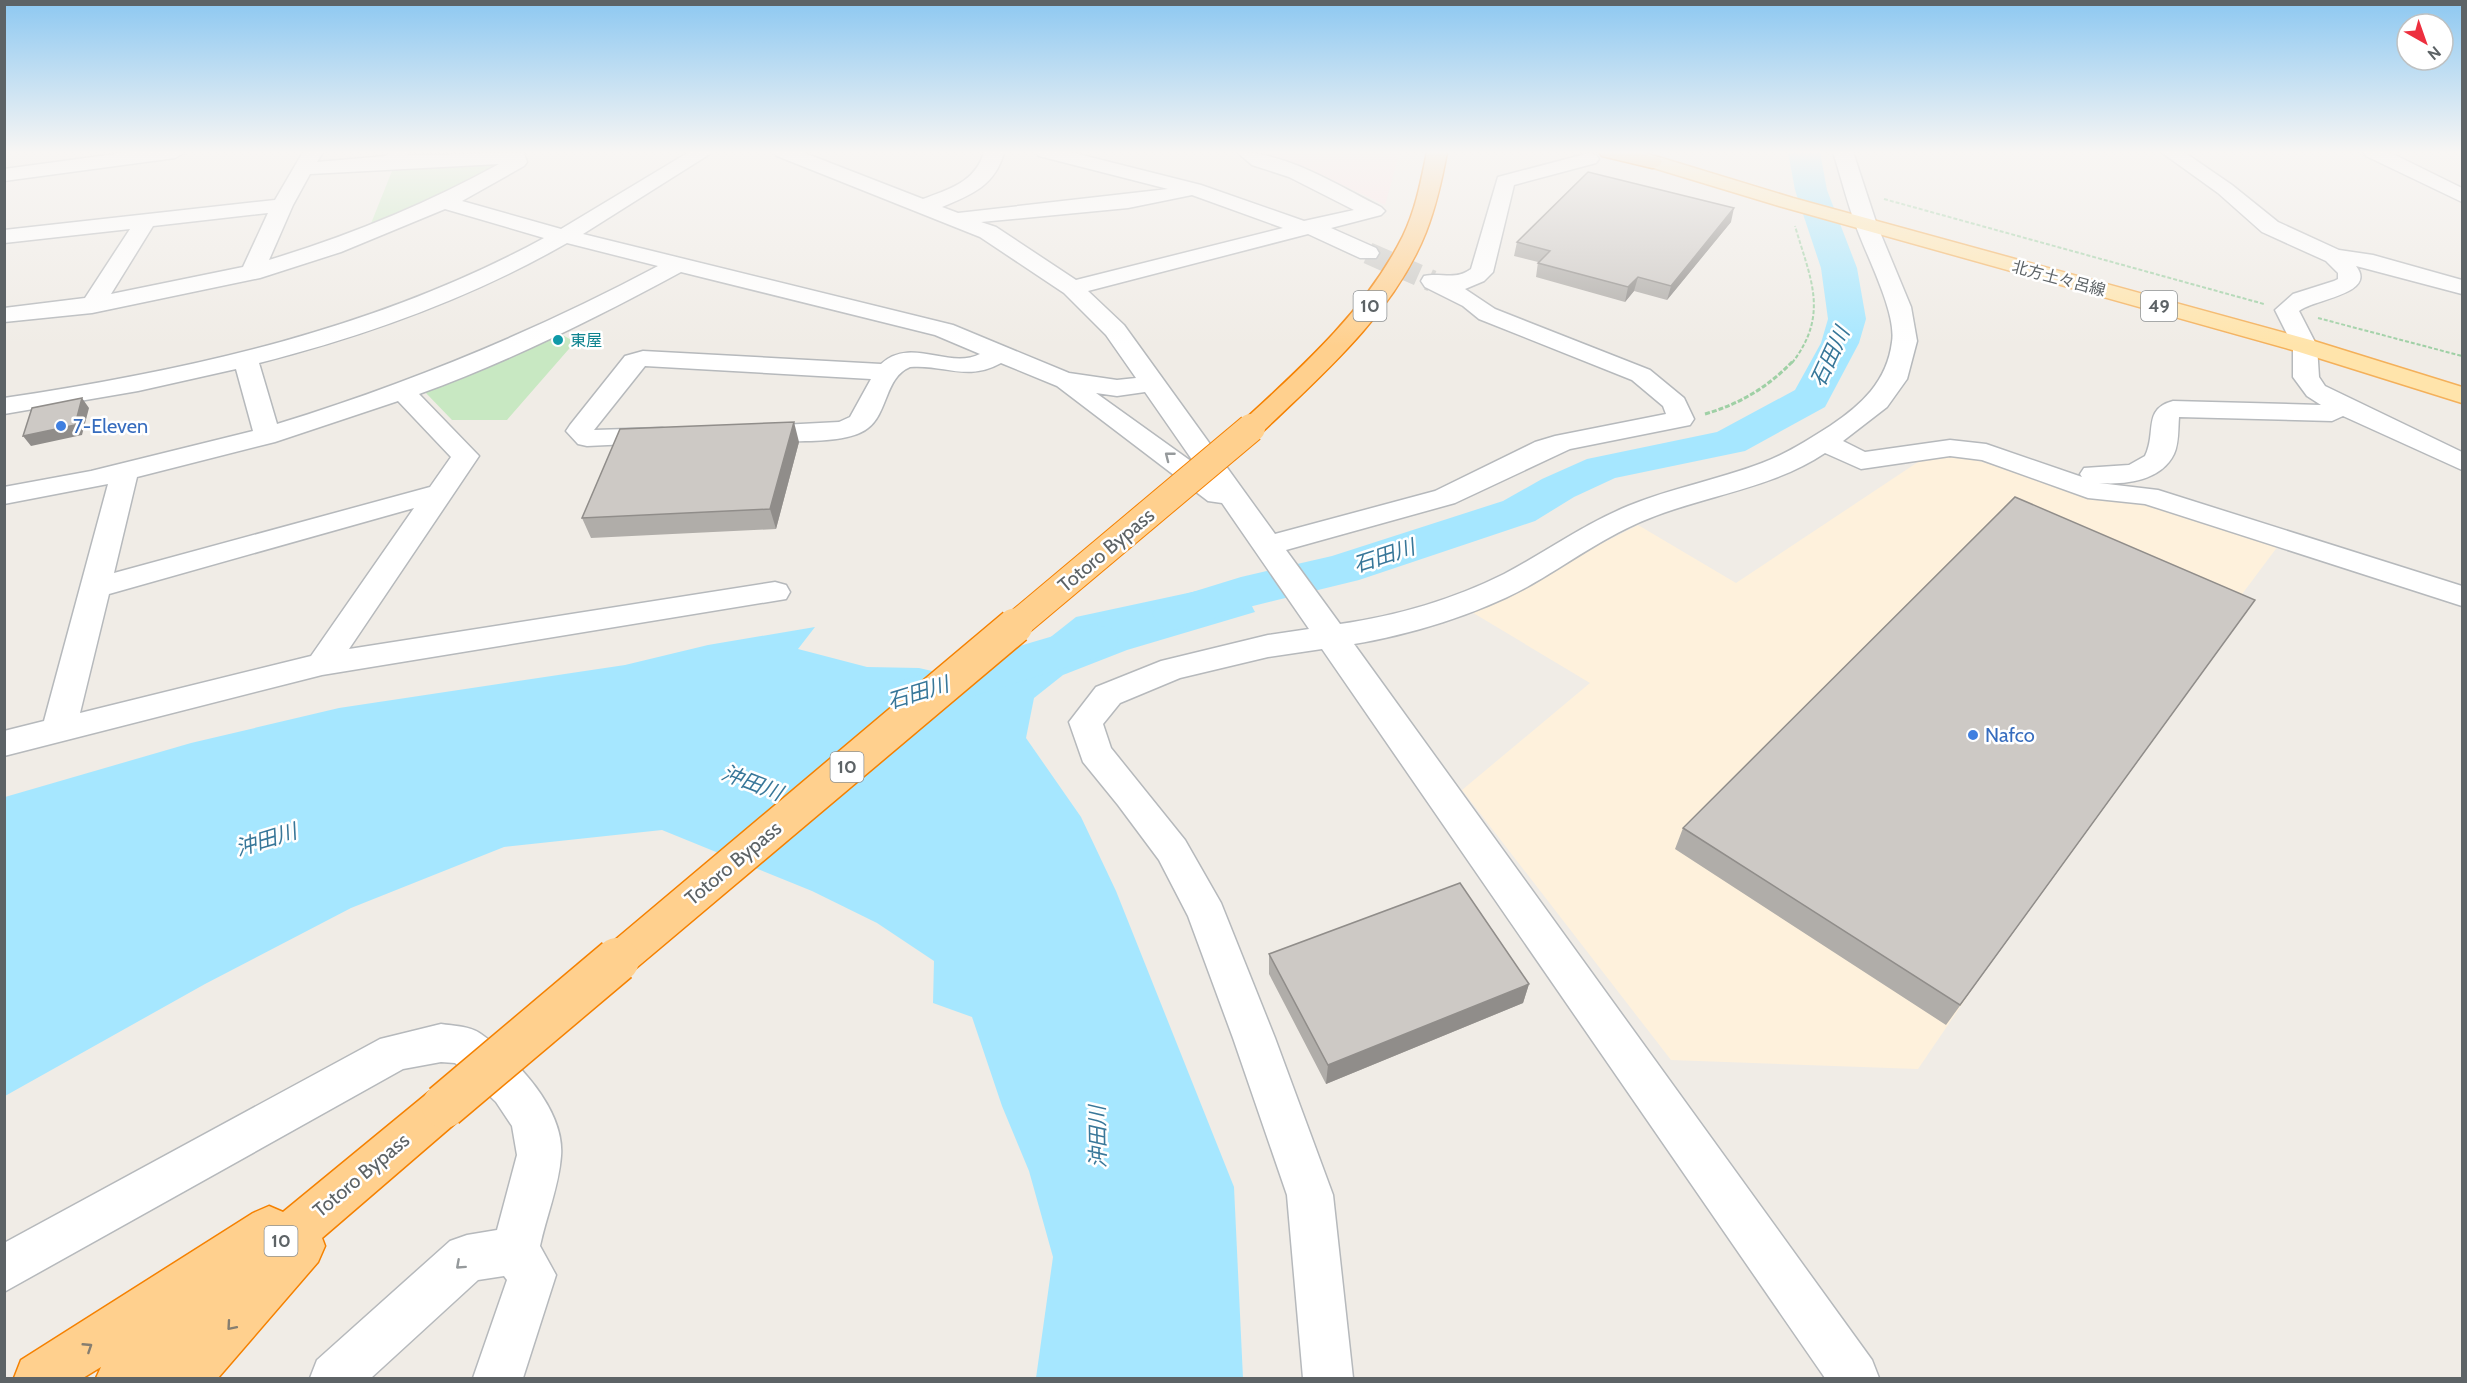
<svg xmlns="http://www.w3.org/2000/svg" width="2467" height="1383" font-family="Cabin,'Noto Sans JP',sans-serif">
<rect width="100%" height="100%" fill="#f0ece6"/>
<path fill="#fef1dc" d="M1927,456L1973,459L2100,499L2141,500L2278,546L2231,609L1918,1069L1671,1060L1462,790L1590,683L1470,611L1638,525L1736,583Z"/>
<path fill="#fce2e4" d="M1263,152H1400L1385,205L1311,170L1268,156Z"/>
<path fill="#c8e8c2" d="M496,162L501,168L368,231L394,166Z
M559,333L575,342L507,420H452L425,392L431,386Z"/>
<path fill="#a6e7ff" d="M1239,582L1255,612L1127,650L1063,675L1034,698L1026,738L1081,817L1116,891L1234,1187L1243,1378H1036L1053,1257L1029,1171L1002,1106L972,1017L933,1003L934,961L877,923L812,891L662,830L504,847L351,908L205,984L5,1096V797L191,743L339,708L625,665L708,645L815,627L798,649L867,667L919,668L997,686L1010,681L1038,647L1076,617Z"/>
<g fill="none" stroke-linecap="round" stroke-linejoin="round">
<path fill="#a6e7ff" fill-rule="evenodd" d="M1788,152H1820L1827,190L1857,268L1866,319L1859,343L1825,407L1745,451L1615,478L1574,497L1535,521L1359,580L1253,606L1177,630L1160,626L1152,614L1160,602L1241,577L1332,556L1503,501L1542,479L1587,459L1717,432L1795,390L1821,343L1828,319L1821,268L1795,190Z
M1094,624L1112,629L1119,641L1112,653L916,714L897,708L890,695L897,682Z"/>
<path stroke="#cbcac6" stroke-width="22" stroke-dasharray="22 11" stroke-linecap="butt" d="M1368,253L1432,281"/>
<defs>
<path id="minor" d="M130,152H185L175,158L4,181V169Z
M303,152H323L317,162L386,156L390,152H410L408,155L524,153L527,162L524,166L462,201L561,229L689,152H713L583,234L953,325L1069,373L1117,380L1136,378L1106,335L1064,293L980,237L777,156L774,152H802L923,199C949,189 976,182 984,152H1004C996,185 971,195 942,207L958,213L1168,189L1039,156L1036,152H1070L1201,185L1304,221L1354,210L1289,177L1252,165L1237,152C1286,152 1337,185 1381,207L1385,211L1381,215L1331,228L1376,248L1379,253L1376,258H1360L1308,234L1088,291L1124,325L1275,534L1435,491L1535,442L1555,436L1666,414L1663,406L1632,380L1479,319L1463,306L1425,287L1421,281L1424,276C1441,272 1455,281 1471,269L1498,177L1589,153L1596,155L1599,159L1596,163L1514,185L1493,272L1484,281L1465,289L1495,309L1650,370L1684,398L1694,419L1690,425L1570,449L1455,503L1286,550L1340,624C1396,616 1454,599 1504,574C1546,552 1584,524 1628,506C1671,488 1718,480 1762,463C1786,454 1808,440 1830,426C1861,405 1887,382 1892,342C1897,313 1866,255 1856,226C1847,202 1841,177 1833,152H1853L1877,225L1911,307L1917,341L1907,379L1887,407L1843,441L1865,452L1950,440L1986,444L2082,477L2080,474L2084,468L2129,465L2145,456C2157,433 2142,409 2173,401L2321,405L2307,396L2293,377V346L2275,310L2293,294L2334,281L2338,279V273L2326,261L2262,232L2218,193L2161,152H2184L2232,185L2278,222L2339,250L2373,255L2462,280V294L2356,266C2378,294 2313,299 2299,311L2317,346L2319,377L2325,386L2462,452V470L2343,416L2332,421L2179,417C2178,429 2179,443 2174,454C2161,481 2125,485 2099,483L2158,490L2462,586V606L2145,504L2088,498L1982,460L1950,456L1861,469L1825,453C1773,488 1707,495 1650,518C1606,535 1568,564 1527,587C1478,614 1409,635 1354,644L1872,1360L1879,1378H1825L1322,649L1268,657L1180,678L1120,703L1103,724L1111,748L1185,840L1221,903L1275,1038L1333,1195L1353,1378H1303L1287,1195L1233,1038L1188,916L1159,860L1118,805L1083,762L1069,722L1096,687L1161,661L1268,635L1309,629L1222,503L1208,501L1057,386L1001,363C967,382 944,364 910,367C885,377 888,413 868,428C846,446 782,440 753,441L744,439L740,433L744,427L839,422L850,417L871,379L645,366L594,430L662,428L671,430L675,436L671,442L587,446L578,444L566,431L570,425L625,356L643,351L881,364C911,336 949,370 980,354L935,335L681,272C596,318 510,361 419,394L479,456L349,649L775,582L786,585L790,592L786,599L322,675L4,756V731L44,721L108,484L4,504V487L91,471L253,431L236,369L138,391L4,414V398C191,370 377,329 544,238L445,209L341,252L260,278L92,313L4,322V308L85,298L130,229L4,243V230L275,200ZM499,164C425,205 350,235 269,260L293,205L310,174ZM1192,195L1283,228L1076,280L996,227L981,222L1128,208ZM268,213L243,267L111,294L153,226ZM567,243L658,266C536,331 410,383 277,424L259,363C365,336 471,298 567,243ZM1145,392L1195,464L1096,393L1117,396ZM398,401L451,457L430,487L114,573L137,477L275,442ZM414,508L311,656L80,713L109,594Z
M2363,152H2389L2462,188V202L2366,156Z
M441,1024C454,1026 470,1026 481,1034C516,1058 565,1110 561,1156C559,1186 546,1217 540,1246L556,1275L523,1378H473L507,1280L504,1276L478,1280L371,1378H310L317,1360L450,1241L467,1235L497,1230L517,1155L512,1126L496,1102L455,1063L441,1062L403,1069L4,1292V1243L380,1039Z"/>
<path id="major" d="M1611,152H1642L1793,198L2314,341L2462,387V403L2296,351L1779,206L1614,156Z"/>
<path id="highway" d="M1427,152H1447C1442,180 1436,206 1426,232C1394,313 1322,375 1260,434L1251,436L1242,434L1238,428L1242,422C1302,367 1366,310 1403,236C1416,209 1421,181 1427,152Z
M1599,152H1635L1659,158L1662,162L1659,166L1652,168L1602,156Z
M444,1086L459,1092L466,1106L459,1120L322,1238L325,1246L318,1262L218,1378H96L101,1367L83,1378H14L21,1360L253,1213L269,1206L283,1212L429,1092Z"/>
</defs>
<use href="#minor" stroke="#b6b9bc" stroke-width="3"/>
<use href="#major" stroke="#f4b05a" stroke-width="3"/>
<use href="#highway" stroke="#f58100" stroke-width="3"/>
<path stroke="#9fd0a5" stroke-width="2" stroke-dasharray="4 2" stroke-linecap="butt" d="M1884,199L2264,304
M2318,318L2462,356
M1792,363C1830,314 1810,278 1795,226"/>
<path stroke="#9fd0a5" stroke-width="3" stroke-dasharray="5 2" stroke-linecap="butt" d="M1705,414C1740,404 1768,387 1793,361"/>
<use href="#minor" fill="#fff" fill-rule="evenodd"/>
<use href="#major" fill="#ffe4ab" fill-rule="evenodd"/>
<use href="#highway" fill="#ffd08e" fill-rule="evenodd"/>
<defs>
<path id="highway-bridge-far2" d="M1014,627L1251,428"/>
<path id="highway-bridge-far1" d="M616,962L1015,626"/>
<path id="highway-bridge" d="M444,1106L617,960"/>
</defs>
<use href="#highway-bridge-far2" stroke="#f58100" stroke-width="30" stroke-linecap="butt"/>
<use href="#highway-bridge-far1" stroke="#f58100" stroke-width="38" stroke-linecap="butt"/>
<use href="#highway-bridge" stroke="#f58100" stroke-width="47" stroke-linecap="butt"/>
<use href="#highway-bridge-far2" stroke="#ffd08e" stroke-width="28"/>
<use href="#highway-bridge-far1" stroke="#ffd08e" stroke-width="35"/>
<use href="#highway-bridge" stroke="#ffd08e" stroke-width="44"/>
</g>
<path fill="#b0ada9" d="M1731,222L1667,300L1634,291L1625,302L1536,277L1538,262L1514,256L1517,242Z
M799,442L776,529L591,538L582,518Z
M2255,600L1946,1025L1675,849L1683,828Z
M1269,954L1529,984L1523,1003L1326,1084L1269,974Z"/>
<path fill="#908d8a" d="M1734,208L1731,222L1667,300L1671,286Z
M1638,277L1634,291L1625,302L1628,287Z
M82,398L89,408L82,435L31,446L23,436Z
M794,422L799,442L776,529L770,509Z
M1529,984L1523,1003L1326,1084L1328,1065Z"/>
<path fill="#cdc9c5" stroke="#908d8a" stroke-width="1.5" d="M1588,172L1734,208L1671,286L1638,277L1628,287L1538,263L1550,251L1517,242Z
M82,398L75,425L23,436L32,408Z
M794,422L770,509L582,518L620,429Z
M2015,497L2255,600L1960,1005L1683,828Z
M1460,883L1529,984L1328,1065L1269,954Z"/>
<defs><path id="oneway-chevron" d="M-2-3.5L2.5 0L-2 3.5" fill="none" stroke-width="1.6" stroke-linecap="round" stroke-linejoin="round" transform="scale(1.5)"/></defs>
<g stroke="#969a9c">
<use href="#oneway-chevron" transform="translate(1169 456) rotate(-142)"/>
<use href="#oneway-chevron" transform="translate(460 1265) rotate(138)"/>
</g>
<g stroke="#867e70">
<use href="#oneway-chevron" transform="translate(231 1326) rotate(131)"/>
<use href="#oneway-chevron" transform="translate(88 1347) rotate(-33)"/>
</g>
<linearGradient id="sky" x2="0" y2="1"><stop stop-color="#8dc8f1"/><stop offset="0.44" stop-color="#f8f6f4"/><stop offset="1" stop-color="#f8f6f4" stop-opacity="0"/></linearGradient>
<rect width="2467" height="346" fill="url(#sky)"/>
<circle fill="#0f9aa8" stroke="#fff" stroke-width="2" cx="558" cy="340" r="6"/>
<g fill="#3f7fe0" stroke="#fff" stroke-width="2">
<circle cx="61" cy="426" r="6"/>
<circle cx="1973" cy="735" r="6"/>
</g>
<g text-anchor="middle" stroke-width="5" stroke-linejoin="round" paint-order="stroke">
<g font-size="16" fill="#5d6366" stroke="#fff">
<text transform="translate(2059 278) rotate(15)" y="6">北方土々呂線</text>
</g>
<g font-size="16" fill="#0d838f" stroke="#fff" text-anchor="start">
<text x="570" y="346">東屋</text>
</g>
<g fill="#fff" stroke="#8e9294" stroke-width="1.5">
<rect x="1353.5" y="291" width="33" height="30" rx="4.5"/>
<rect x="2141" y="291" width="36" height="30" rx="4.5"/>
<rect x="830.5" y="752" width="33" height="30" rx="4.5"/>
<rect x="264.5" y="1226" width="33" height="30" rx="4.5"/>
</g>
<g font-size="18" font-weight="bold" fill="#5d6366">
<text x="1370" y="312">10</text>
<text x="2159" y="312">49</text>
<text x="847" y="773">10</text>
<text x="281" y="1247">10</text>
</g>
<g font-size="20" fill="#366cbe" stroke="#fff" text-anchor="start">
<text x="73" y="433">7-Eleven</text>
<text x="1985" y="742">Nafco</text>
</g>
<g font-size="20" fill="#5d6366" stroke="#fff">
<text transform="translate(1106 550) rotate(-40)" y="7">Totoro Bypass</text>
<text transform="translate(733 863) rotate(-40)" y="7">Totoro Bypass</text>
<text transform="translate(361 1175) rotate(-40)" y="7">Totoro Bypass</text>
</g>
<g font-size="21" font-style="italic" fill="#387799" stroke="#fff">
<text transform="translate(1830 357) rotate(-65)" y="7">石田川</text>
<text transform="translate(1384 556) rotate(-18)" y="7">石田川</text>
<text transform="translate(918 693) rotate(-17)" y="7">石田川</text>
<text transform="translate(752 783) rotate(21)" y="7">沖田川</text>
<text transform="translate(266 840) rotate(-17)" y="7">沖田川</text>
<text transform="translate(1098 1137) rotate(-91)" y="7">沖田川</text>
</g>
</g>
<rect width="2467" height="1383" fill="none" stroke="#5d6366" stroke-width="12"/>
<g transform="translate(2425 42) rotate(140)"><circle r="28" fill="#ffffff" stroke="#bec1c2" stroke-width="1.5"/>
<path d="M0-4.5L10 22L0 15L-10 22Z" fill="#ed2f3f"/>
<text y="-9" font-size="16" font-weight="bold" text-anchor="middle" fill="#5d6366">N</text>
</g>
</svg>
